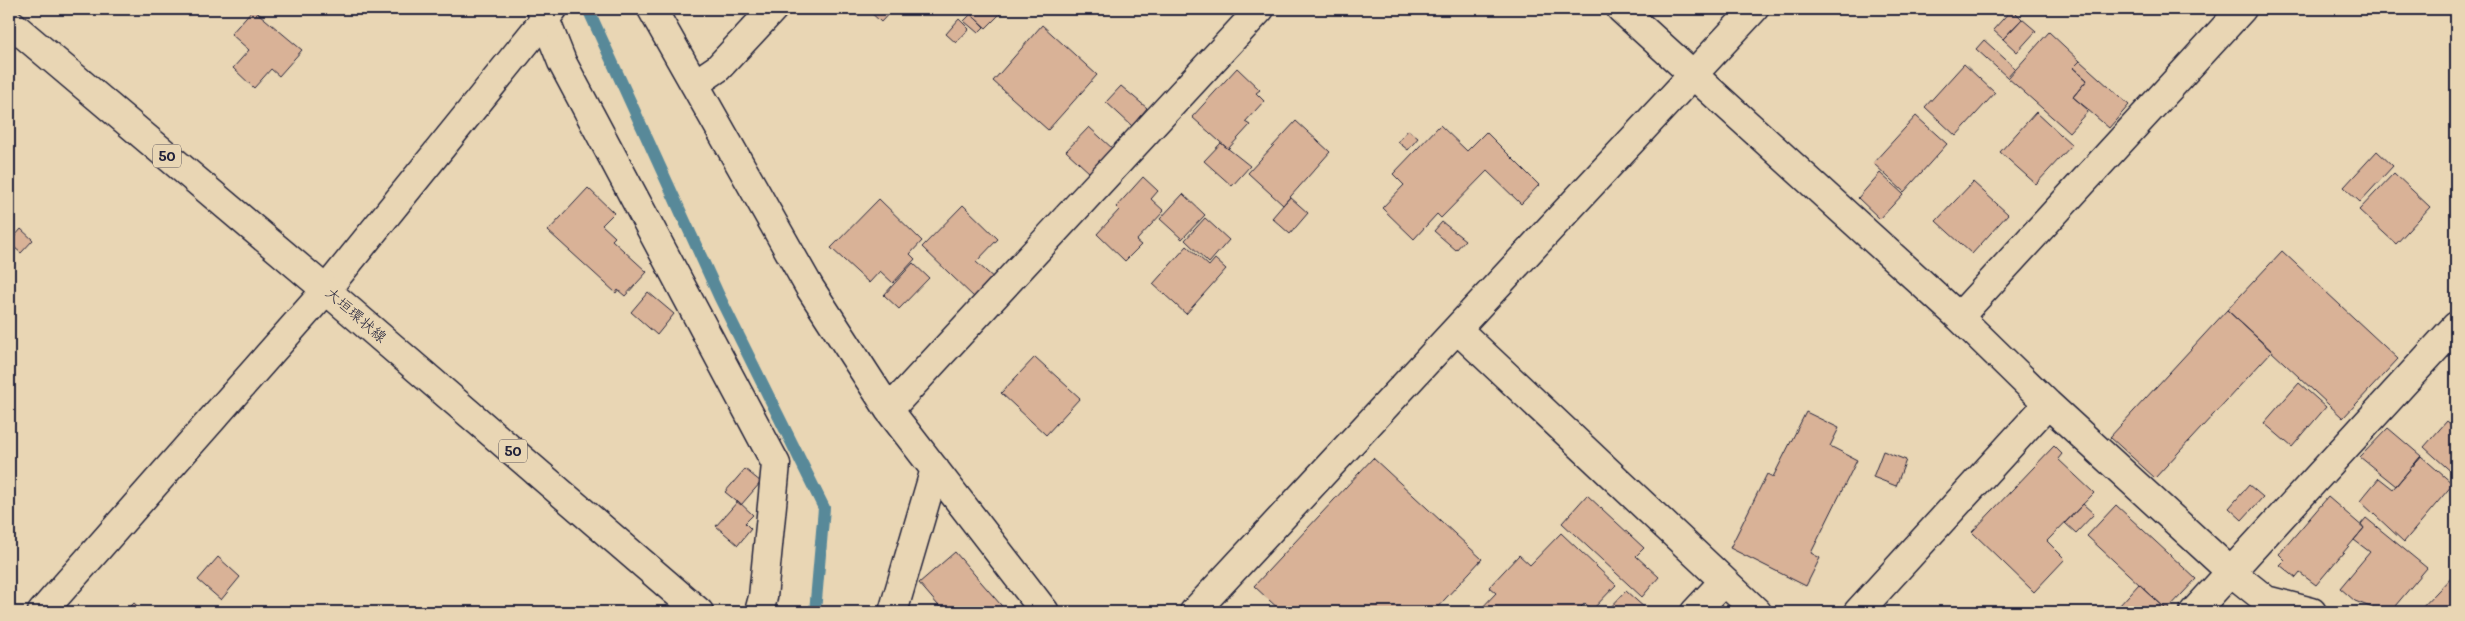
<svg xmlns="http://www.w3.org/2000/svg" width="2465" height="621" font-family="Mali,'Klee One',sans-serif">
<rect width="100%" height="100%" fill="#e9d6b4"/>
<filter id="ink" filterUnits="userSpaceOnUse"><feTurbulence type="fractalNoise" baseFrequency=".02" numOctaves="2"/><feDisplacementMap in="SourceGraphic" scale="10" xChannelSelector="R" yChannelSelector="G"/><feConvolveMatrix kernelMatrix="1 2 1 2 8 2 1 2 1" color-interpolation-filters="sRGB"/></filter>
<g filter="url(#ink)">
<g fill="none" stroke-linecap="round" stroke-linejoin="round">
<path stroke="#598999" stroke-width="12" d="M588,9L719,296L824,508L815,612"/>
</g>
<path fill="#d9b297" stroke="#22223b" d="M253,9L302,50L279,76L271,69L254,88L233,68L249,50L231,34Z
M867,9H893L881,22Z
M965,9H1005L986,28Z
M2012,9L2022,19L2003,39L1993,30Z
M971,14L984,27L978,33L964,21Z
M959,19L969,29L956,43L946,34Z
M2022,19L2036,31L2017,52L2003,39Z
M1042,25L1097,75L1048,130L993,81Z
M2049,32L2080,61L2073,68L2087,80L2073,97L2089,110L2069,132L2008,78Z
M1984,40L2015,68L2007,77L1976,49Z
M2080,61L2129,105L2109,128L2073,97L2087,80L2073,68Z
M1964,64L1995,93L1956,136L1925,107Z
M1237,68L1260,90L1256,93L1264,101L1245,122L1250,125L1228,149L1192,117Z
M1121,86L1147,108L1132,126L1106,102Z
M2036,112L2072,145L2036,184L2000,152Z
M1916,116L1947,144L1904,192L1873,163Z
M1296,121L1330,152L1283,205L1248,173Z
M1440,125L1467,151L1486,132L1539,185L1521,204L1487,171L1441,218L1437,214L1414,239L1382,208L1404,185L1393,174Z
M1089,127L1113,149L1090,173L1066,151Z
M1408,130L1418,138L1408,150L1398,142Z
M1221,143L1250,166L1232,186L1204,161Z
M2377,151L2393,166L2360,202L2344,187Z
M1880,173L1903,194L1880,219L1858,198Z
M2394,173L2430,207L2396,244L2359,210Z
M1143,177L1158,191L1151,199L1164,211L1136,241L1141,245L1125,261L1097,234L1119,210L1116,207Z
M1973,182L2008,214L1972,254L1936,221Z
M588,188L614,213L602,225L615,237L612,240L647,272L625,296L618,290L616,293L548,231Z
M1183,194L1205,215L1182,239L1160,219Z
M1290,197L1308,213L1290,234L1272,218Z
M879,199L922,241L910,254L915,259L893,283L880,271L869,283L831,248Z
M963,205L998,239L976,262L996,280L977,300L922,247Z
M1205,218L1229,240L1209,263L1185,240Z
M1442,222L1465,240L1456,250L1434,231Z
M21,229L33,240L21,253L9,243Z
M1187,246L1209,266L1215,259L1226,269L1186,314L1153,284Z
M2282,251L2398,359L2343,418L2227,310Z
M913,263L929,278L899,309L884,295Z
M648,292L674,314L657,335L631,312Z
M2227,310L2272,351L2155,478L2110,437Z
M1035,357L1080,398L1046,435L1001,393Z
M2299,383L2326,407L2292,447L2264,423Z
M1806,412L1839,428L1830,446L1857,460L1811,553L1820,558L1806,586L1730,548L1767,474L1773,477Z
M2447,421L2456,429V476L2424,447Z
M2388,428L2421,456L2396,486L2360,457Z
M2054,446L2062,454L2058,459L2094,493L2047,541L2065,559L2034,592L1972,532Z
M1883,451L1906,460L1896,486L1873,477Z
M2421,456L2453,484L2404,542L2360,501L2379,478L2393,489Z
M1373,458L1482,559L1433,612H1282L1254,586Z
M745,469L761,482L741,505L725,492Z
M2249,485L2263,497L2242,520L2229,508Z
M1587,495L1644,548L1636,556L1659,577L1642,597L1562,523Z
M2328,497L2364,528L2316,585L2300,573L2296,578L2280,565L2285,560L2279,554Z
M738,501L753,515L745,523L751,529L738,545L716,526Z
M2083,504L2094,514L2076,533L2065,523Z
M2116,505L2196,579L2167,610L2087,536Z
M2366,518L2427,568L2390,612H2383L2355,601L2340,588L2370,552L2354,540L2364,528L2361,524Z
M1561,533L1616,585L1592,610L1585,603L1576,612H1478L1496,593L1489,587L1519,555L1530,565Z
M955,552L1007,612H944L919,583Z
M218,557L240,577L221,600L198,580Z
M2456,572V612H2418Z
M2139,584L2167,610L2165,612H2126L2119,606Z
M1626,591L1646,609L1649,612H1606Z
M134,603L144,612H125Z"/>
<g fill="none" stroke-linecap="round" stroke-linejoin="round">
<defs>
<path id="street" d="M541,9L562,62L776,464L763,597L759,612
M652,9L810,288L889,410L1045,612
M1621,9L1959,317L2048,404L2231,572L2266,600L2312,612
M696,83L718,68L773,9
M1959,317L2242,9
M1458,330L1757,612
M889,410L1260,9
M893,612L935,469
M1194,612L1754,9
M1695,612L1724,581
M1858,612L2048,404
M2194,612L2456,326"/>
<path id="secondary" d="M42,612L326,290L553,9"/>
<path id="primary" d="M9,22L326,290L699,612"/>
</defs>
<use href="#street" stroke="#22223b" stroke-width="31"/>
<use href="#secondary" stroke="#22223b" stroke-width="31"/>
<use href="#primary" stroke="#22223b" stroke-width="31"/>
<use href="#street" stroke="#e9d6b4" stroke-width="28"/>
<use href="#secondary" stroke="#e9d6b4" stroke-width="28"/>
<use href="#primary" stroke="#e9d6b4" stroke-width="28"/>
</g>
</g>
<g text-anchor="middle" stroke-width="4.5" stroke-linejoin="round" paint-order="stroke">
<g fill="#e9d6b4" stroke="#5e585f" stroke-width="1">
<rect x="153" y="144.5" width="28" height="23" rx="4"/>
<rect x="499" y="439.5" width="28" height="23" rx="4"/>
</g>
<g font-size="14" font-weight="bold" fill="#22223b">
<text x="167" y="161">50</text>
<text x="513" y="456">50</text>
</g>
<g font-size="15" fill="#22223b" stroke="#e9d6b4">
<text transform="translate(356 315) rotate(41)" y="5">大垣環状線</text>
</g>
</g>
<rect width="2465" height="621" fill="none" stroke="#e9d6b4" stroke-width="30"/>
<rect x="15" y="15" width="2435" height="591" fill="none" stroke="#22223b" stroke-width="2" filter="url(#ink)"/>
</svg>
